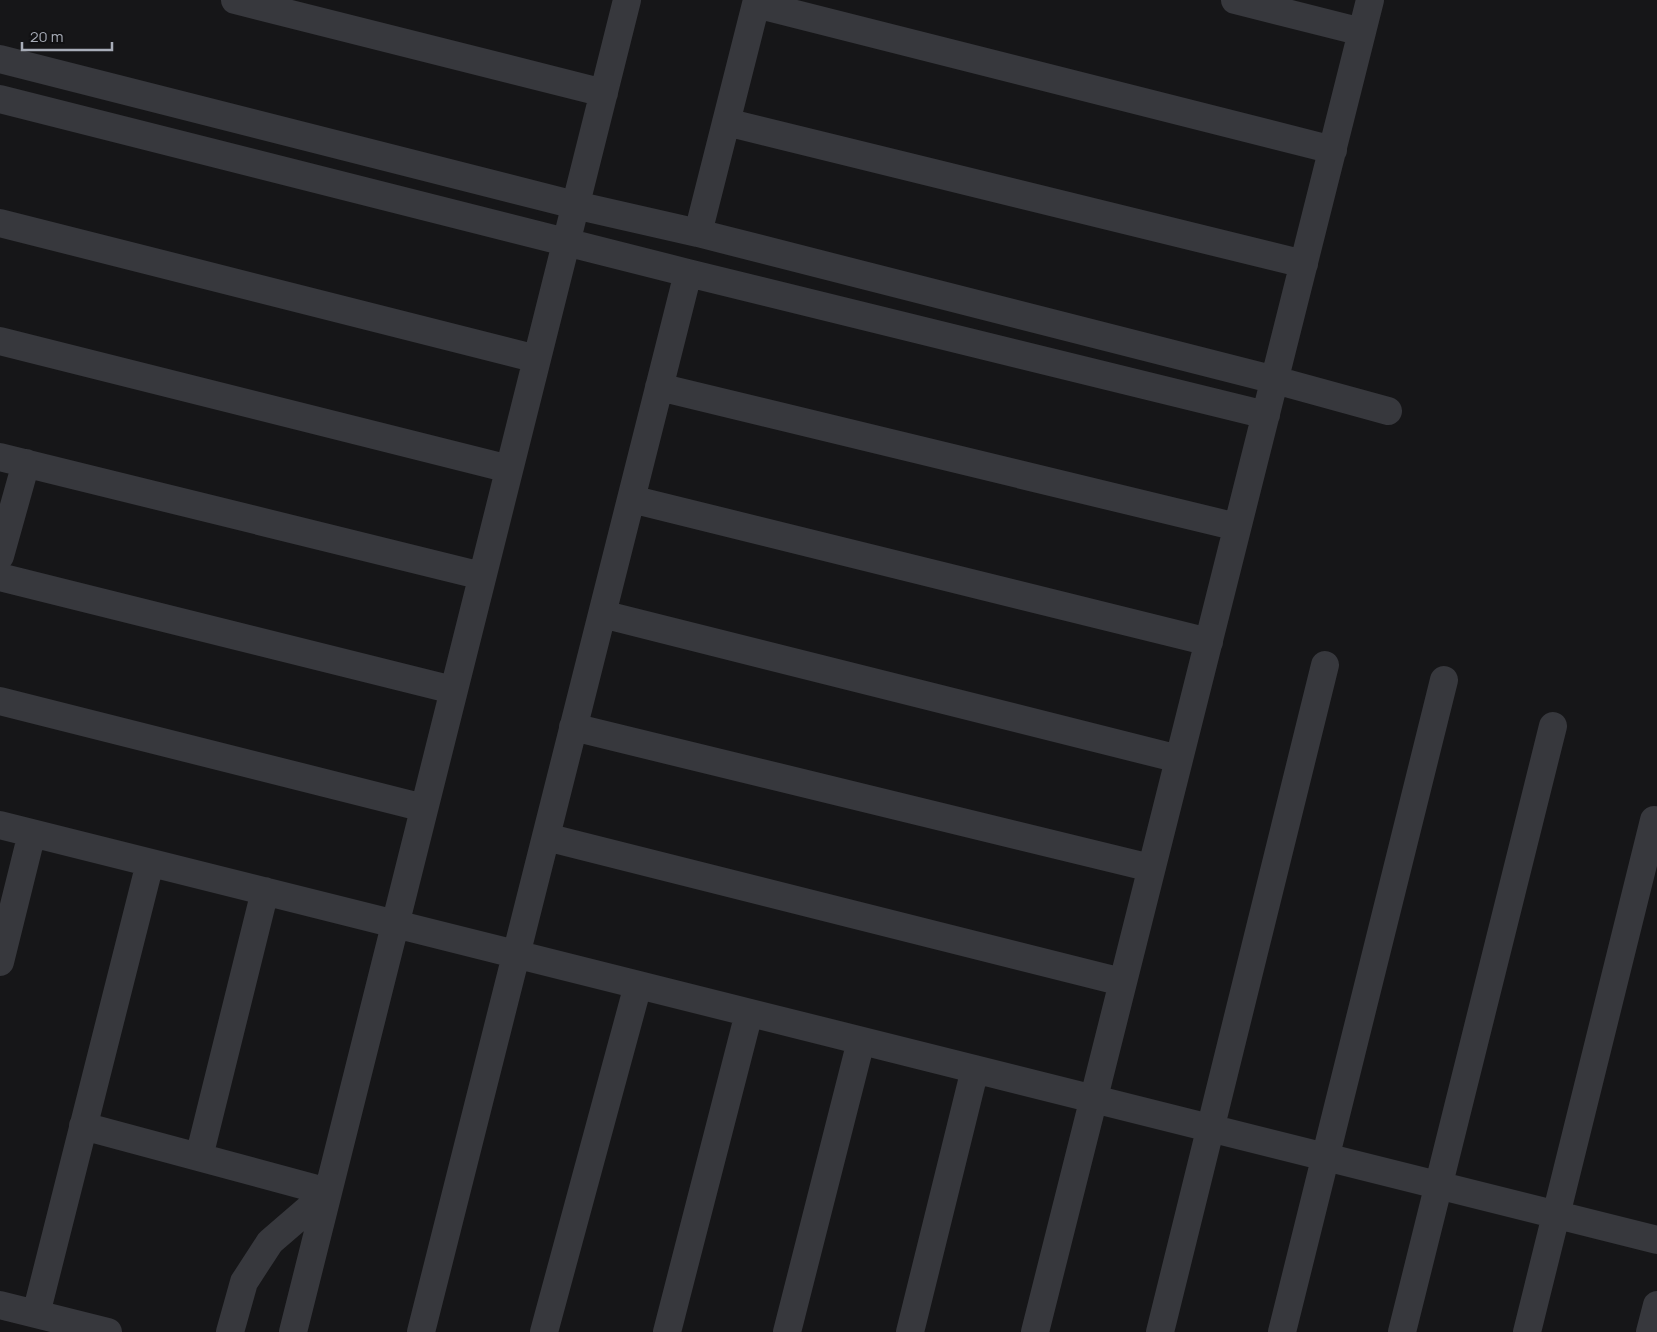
<svg xmlns="http://www.w3.org/2000/svg" width="1657" height="1332" font-family="Manrope,sans-serif">
<rect width="100%" height="100%" fill="#161618"/>
<g fill="none" stroke-linecap="round" stroke-linejoin="round">
<path stroke="#37383d" stroke-width="28" d="M235,0L604,93
M1235,0L1362,32
M756,4L1333,150
M0,59L575,205L698,233L1275,380L1388,411
M0,99L688,273L1266,415
M726,122L1304,264
M0,223L537,359
M698,233L757,0
M0,341L509,469
M659,387L1237,527
M0,457L482,576
M631,499L1209,642
M0,556L26,463
M0,577L453,690
M602,614L1179,759
M0,701L424,808
M573,727L1151,868
M0,825L1657,1240
M546,837L1122,982
M0,962L32,833
M83,1126L328,1192
M199,1157L265,891
M0,1305L108,1332
M36,1314L150,863
M230,1332L244,1282L270,1242L328,1192
M293,1332L627,0
M421,1332L688,273
M544,1332L638,985
M667,1332L749,1013
M787,1332L861,1041
M910,1332L975,1069
M1035,1332L1370,0
M1160,1332L1325,665
M1282,1332L1444,680
M1402,1332L1553,726
M1527,1332L1654,820
M1650,1332L1657,1305"/>
</g>
<path d="M22 42v8h90v-8" fill="none" stroke="#a8adb8" stroke-width="2.5"/>
<text x="30" y="42" font-size="15" fill="#a8adb8" stroke="#111113" stroke-width="4" paint-order="stroke">20 m</text>
</svg>
